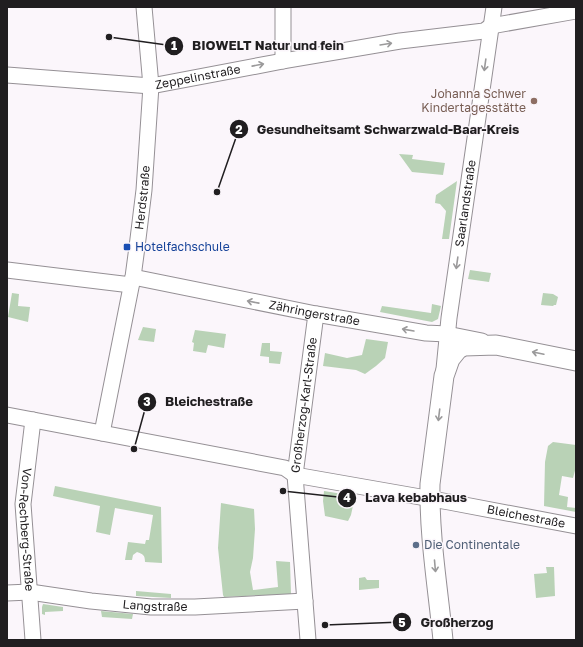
<svg xmlns="http://www.w3.org/2000/svg" width="583" height="647" font-family="'Golos Text',sans-serif">
<rect width="100%" height="100%" fill="#fbf6fb"/>
<path fill="#b9d2b6" d="M399,154L413,155L412,159L445,163L443,175L412,172Z
M457,181L449,239H442L446,211L440,204L435,203L436,195Z
M470,270L491,273L489,282L468,279Z
M12,293L19,294L18,306L30,307L28,322L8,317Z
M543,293L553,294L558,297L556,305H554L553,306L541,305Z
M432,304L441,306L438,319L432,322L380,312L382,306L431,313Z
M143,327L156,329L154,342L138,340Z
M195,330L226,334L224,348L208,345L206,353L193,351L194,343L192,342Z
M366,339L388,342L385,358L376,366L365,374L356,370L323,366L325,353L347,358L362,355Z
M262,343H270V351L282,352L280,364L269,363V357L260,356Z
M553,442L576,445V467L573,478L562,476L559,495L568,497L567,507L576,508V512L544,506L545,462L548,446Z
M55,486L161,507L162,563L145,562C145,555 143,554 137,552L133,555L132,560H125L128,542L145,544L146,540H149L153,515L115,508L110,535L96,532L100,506L53,496Z
M324,491L355,496L351,515L348,521L325,516L323,501Z
M221,503L254,509L255,529L253,558L250,572L253,590L278,587L276,561L290,562L291,594L224,597L223,595L218,548Z
M546,567H554L555,596L536,598L534,574L547,573Z
M365,577L367,580H379V588L359,590V578Z
M136,591L171,594V598L136,596Z
M43,604L63,607V611L45,612V615L42,614V607Z
M101,611L133,614L132,619L102,617Z"/>
<g fill="none" stroke-linecap="round" stroke-linejoin="round">
<defs>
<g id="minor">
<path d="M283,61V7"/>
<path id="s1" d="M7,75L151,86L283,61L400,41L484,31L491,26L576,11"/>
<path d="M7,270L131,285"/>
<path id="s2" d="M133,277L316,314L426,333L447,334L482,341"/>
<path id="s3" d="M444,369L449,318L494,7"/>
<path id="s4" d="M7,415L285,468L295,475L449,502L576,526"/>
<path id="s5" d="M33,420L23,504L33,640"/>
<path id="s6" d="M102,433L133,277L137,247L144,190L151,86L144,7"/>
<path id="s7" d="M7,593L30,592L91,601L151,607H195L305,601"/>
<path id="s8" d="M308,640L295,475L316,314"/>
</g>
<path id="major" d="M443,640C438,589 429,536 430,484L444,376L450,359L458,349L464,346L496,345L576,361"/>
</defs>
<use href="#minor" stroke="#959095" stroke-width="17"/>
<use href="#major" stroke="#959095" stroke-width="21"/>
<use href="#minor" stroke="#fff" stroke-width="15"/>
<use href="#major" stroke="#fff" stroke-width="19"/>
</g>
<defs><path id="oneway-shaft" d="M-6 0H5M1.5-3L5.5 0L1.5 3" fill="none" stroke-width="1.6" stroke-linecap="round" stroke-linejoin="round"/></defs>
<g stroke="#9b9a9b">
<use href="#oneway-shaft" transform="translate(386 44) rotate(-9)"/>
<use href="#oneway-shaft" transform="translate(258 65) rotate(-11)"/>
<use href="#oneway-shaft" transform="translate(485 65) rotate(98)"/>
<use href="#oneway-shaft" transform="translate(457 263) rotate(98)"/>
<use href="#oneway-shaft" transform="translate(253 302) rotate(-169)"/>
<use href="#oneway-shaft" transform="translate(408 330) rotate(-170)"/>
<use href="#oneway-shaft" transform="translate(538 353) rotate(-168)"/>
<use href="#oneway-shaft" transform="translate(439 415) rotate(97)"/>
<use href="#oneway-shaft" transform="translate(435 566) rotate(85)"/>
</g>
<circle fill="#8d6e63" stroke="#fbf6fb" stroke-width="1.5" cx="534" cy="101" r="4"/>
<rect fill="#1a4fb4" stroke="#fbf6fb" stroke-width="1.5" x="123" y="243" width="8" height="8" rx="2"/>
<circle fill="#5c6f8a" stroke="#fbf6fb" stroke-width="1.5" cx="416" cy="545" r="4"/>
<g text-anchor="middle" stroke-width="3" stroke-linejoin="round" paint-order="stroke">
<g font-size="12" fill="#201e20" stroke="#fbf6fb">
<text dy="4" stroke="none"><textPath href="#s1" startOffset="192">Zeppelinstraße</textPath></text>
<text dy="4" stroke="none"><textPath href="#s6" startOffset="239">Herdstraße</textPath></text>
<text dy="4" stroke="none"><textPath href="#s3" startOffset="167">Saarlandstraße</textPath></text>
<text dy="4" stroke="none"><textPath href="#s2" startOffset="185">Zähringerstraße</textPath></text>
<text dy="4" stroke="none"><textPath href="#s8" startOffset="236">Großherzog-Karl-Straße</textPath></text>
<text dy="4" stroke="none"><textPath href="#s4" startOffset="530">Bleichestraße</textPath></text>
<text dy="4" stroke="none"><textPath href="#s5" startOffset="110">Von-Rechberg-Straße</textPath></text>
<text dy="4" stroke="none"><textPath href="#s7" startOffset="149">Langstraße</textPath></text>
</g>
<g font-size="12" fill="#785e54" stroke="#fbf6fb" text-anchor="end">
<text x="526" y="98">Johanna Schwer<tspan x="526" dy="14">Kindertagesstätte</tspan></text>
</g>
<g font-size="12" fill="#164399" stroke="#fbf6fb" text-anchor="start">
<text x="135" y="251">Hotelfachschule</text>
</g>
<g font-size="12" fill="#4e5e75" stroke="#fbf6fb" text-anchor="start">
<text x="424" y="549">Die Continentale</text>
</g>
</g>
<path fill="none" stroke="#201e20" stroke-width="1.5" d="M109 37L174 46M217 192L239 129M134 449L147 402M283 491L347 498M325 625L402 622"/>
<g fill="#201e20" stroke="#fbf6fb" stroke-width="1.5">
<circle cx="109" cy="37" r="4"/>
<circle cx="217" cy="192" r="4"/>
<circle cx="134" cy="449" r="4"/>
<circle cx="283" cy="491" r="4"/>
<circle cx="325" cy="625" r="4"/>
<circle cx="174" cy="46" r="10"/>
<circle cx="239" cy="129" r="10"/>
<circle cx="147" cy="402" r="10"/>
<circle cx="347" cy="498" r="10"/>
<circle cx="402" cy="622" r="10"/>
</g>
<g font-size="12" text-anchor="middle" font-weight="bold" fill="#fff">
<text x="174" y="50">1</text>
<text x="239" y="134">2</text>
<text x="147" y="406">3</text>
<text x="347" y="502">4</text>
<text x="402" y="627">5</text>
</g>
<g font-size="13" text-anchor="middle" font-weight="bold" fill="#201e20" stroke="#fbf6fb" stroke-width="3" stroke-linejoin="round" paint-order="stroke">
<text x="268" y="50">BIOWELT Natur und fein</text>
<text x="388" y="134">Gesundheitsamt Schwarzwald-Baar-Kreis</text>
<text x="209" y="406">Bleichestraße</text>
<text x="416" y="502">Lava kebabhaus</text>
<text x="457" y="627">Großherzog</text>
</g>
<rect width="583" height="647" fill="none" stroke="#201e20" stroke-width="16"/>
</svg>
